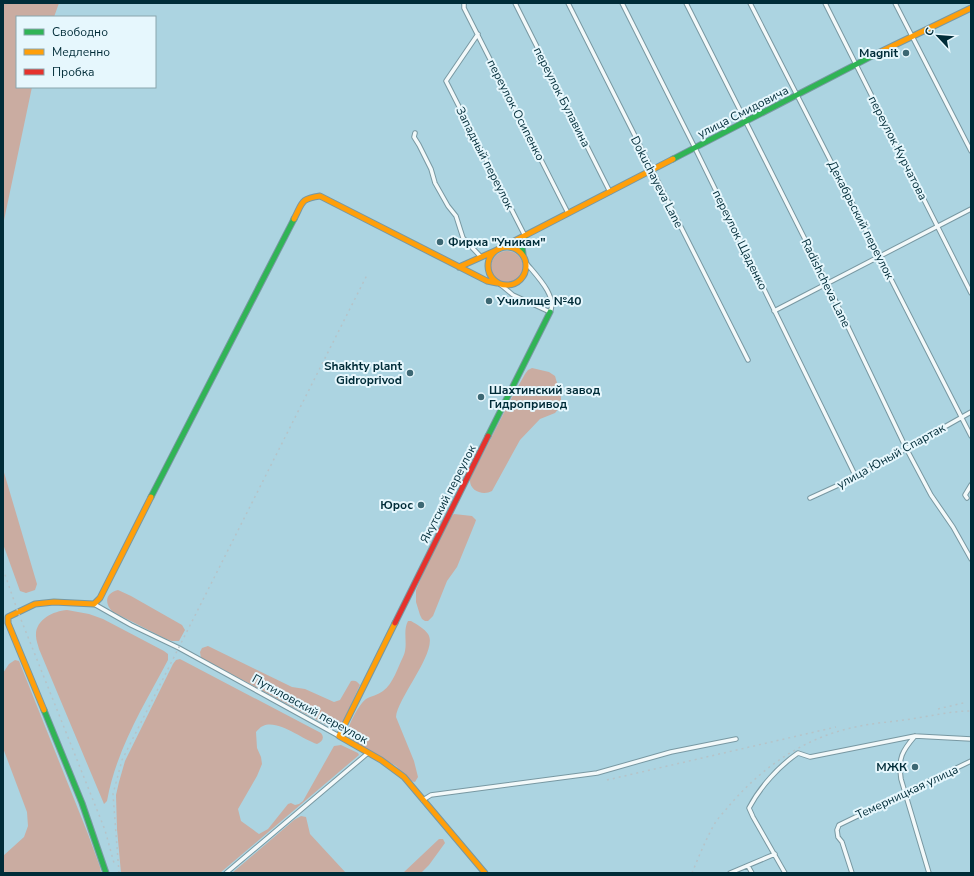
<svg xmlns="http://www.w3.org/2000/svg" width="974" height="876" font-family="'Nunito Sans',sans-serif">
<rect width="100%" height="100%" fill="#acd4e1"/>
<path fill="#caaca1" d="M3,3H59L54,17H17V87H32L3,225Z
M491 267a16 16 0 1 1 32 0a16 16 0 1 1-32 0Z
M532,368L549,372L555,376L561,396V406L555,413L540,419L520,440L492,491C483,496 469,491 470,479L511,399L525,374L528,370Z
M3,469L37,584L35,590L26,593L20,591L3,544Z
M454,514L472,516L476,520L475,523L457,567L447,581L433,616L428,621H425L422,619L420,615L416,602V591C420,580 447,518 454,514Z
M118,590L131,596L182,625L185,630L179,641H172L166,639L113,612C104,604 105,593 118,590Z
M67,610L89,614L103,619L164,651L168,654V660C144,705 116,750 107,801L104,804L39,649C38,645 36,640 36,636C35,620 53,611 67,610Z
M408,621H411C416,624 425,629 428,634C439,650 398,697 396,717L414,761L418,777L415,782L410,781L396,766L355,743C352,740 349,738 348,733C347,726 360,703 366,699C371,696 378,695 383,691C393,684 398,667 403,657C409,645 402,632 408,621Z
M208,646L292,687L305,689L334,702L340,700L351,681C355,680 357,681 360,685L359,687L343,722L340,727L334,729L201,658L200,652L202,648Z
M180,659L321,733C325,738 322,742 317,744C303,740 278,719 263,726C260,727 258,730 256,732L257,748L261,757L262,764L257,776L238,809L241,821L259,834L268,829L288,804L291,803L295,805L299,804L303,801L334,746L341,745L358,753L359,755L220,873H121L117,829L116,795L119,782L125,761L173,664L176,660Z
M15,660L19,661L23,671L88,834L100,867L101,873H3V856L24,837L28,826L27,812L3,748V673L9,664Z
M301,816L306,817L310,834L346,873H232L294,820Z
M439,839H443L445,843L429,865L421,873H403Z"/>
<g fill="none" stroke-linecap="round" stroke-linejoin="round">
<defs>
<path id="street" d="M464,3V8L568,213
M515,3L610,192
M568,3L748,360
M622,3L695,148L856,477
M686,3L827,283L906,448L931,495L953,527L971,559
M750,3L971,436
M825,3L971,293
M895,3L971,151
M478,34L446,81L525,236
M415,133L414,137L419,145L431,169L435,183L448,206L456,216L463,238L481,257
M501,285L513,295L550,312C558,297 536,275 527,264
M774,311L971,209
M810,498L856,477L971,412
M967,498L965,495L971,485
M94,604L131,625L179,648L339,736
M915,736C902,751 898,758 901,779L929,873
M423,800L431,795L597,773L671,752L736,739
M748,866L752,873
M226,873L368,753
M730,873L775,854
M785,873L753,817L749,808C760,787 779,766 798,753L810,757L915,736L971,739
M852,873L842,842L838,837L837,830L839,825L971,761"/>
<path id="fast" d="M673,159L876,54
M523,254L522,246L525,236
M488,436L550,312
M151,497L294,219
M44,710L82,803L106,873"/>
<path id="slow" d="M876,54L971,8
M294,219C303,202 300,199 320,196L487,281L497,283
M488 266a19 19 0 1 1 38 0a19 19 0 1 1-38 0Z
M459,267L497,250L673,159
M395,623L339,736L381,760L404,777L485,873
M44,710L8,623V617L35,604L54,602L94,604L100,598L151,497"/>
<path id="jam" d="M395,623L488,436"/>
</defs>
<use href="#street" stroke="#7898a2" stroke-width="5.5"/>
<use href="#fast" stroke="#7898a2" stroke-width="7"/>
<use href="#slow" stroke="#7898a2" stroke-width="7"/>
<use href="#jam" stroke="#7898a2" stroke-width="7"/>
<use href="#street" stroke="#f3f9fa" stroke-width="3.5"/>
<use href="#fast" stroke="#30b455" stroke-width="5"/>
<use href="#slow" stroke="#ff9f0a" stroke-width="5"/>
<use href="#jam" stroke="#e5322d" stroke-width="5"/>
<path stroke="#b6c3c8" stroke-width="1.5" stroke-dasharray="2 4" stroke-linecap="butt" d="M3,569L18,612L105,830L114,863
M938,709L967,702
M607,780L836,727
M119,873L113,794L122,760L368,273
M692,873C699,856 706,839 715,823C719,817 724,812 728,807C760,769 802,739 851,728C871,723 891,722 911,719C931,716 951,711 971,711"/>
</g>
<g fill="#3c6773" stroke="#e6f7fd" stroke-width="1.5">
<circle cx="906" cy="53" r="4"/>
<circle cx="440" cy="242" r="4"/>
<circle cx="489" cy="301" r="4"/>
<circle cx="410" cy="373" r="4"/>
<circle cx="481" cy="397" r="4"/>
<circle cx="421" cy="505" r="4"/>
<circle cx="915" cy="767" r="4"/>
</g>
<g text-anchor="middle" stroke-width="4" stroke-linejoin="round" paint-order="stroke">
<g font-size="12" font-weight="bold" fill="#002c38" stroke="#e6f7fd" text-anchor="end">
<text x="898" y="57">Magnit</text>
<text x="448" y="246" text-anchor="start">Фирма "Уникам"</text>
<text x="497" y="305" text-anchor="start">Училище №40</text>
<text x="402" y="370">Shakhty plant<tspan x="402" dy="14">Gidroprivod</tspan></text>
<text x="489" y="394" text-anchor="start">Шахтинский завод<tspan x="489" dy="14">Гидропривод</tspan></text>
<text x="413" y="509">Юрос</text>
<text x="907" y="771">МЖК</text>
</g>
<g font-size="12" fill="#002c38" stroke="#e6f7fd">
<text transform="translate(562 97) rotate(63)" y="4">переулок Булавина</text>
<text transform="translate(516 110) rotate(63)" y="4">переулок Осипенко</text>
<text transform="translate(743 112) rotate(-27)" y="4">улица Смидовича</text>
<text transform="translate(898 148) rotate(63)" y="4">переулок Курчатова</text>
<text transform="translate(485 158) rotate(63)" y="4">Западный переулок</text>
<text transform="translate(657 182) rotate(63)" y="4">Dokuchayeva Lane</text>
<text transform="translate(861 220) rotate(63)" y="4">Декабрьский переулок</text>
<text transform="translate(740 240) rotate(64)" y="4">переулок Щаденко</text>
<text transform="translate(826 283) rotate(64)" y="4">Radishcheva Lane</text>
<text transform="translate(891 456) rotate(-29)" y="4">улица Юный Спартак</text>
<text transform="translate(448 494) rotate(-63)" y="4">Якутский переулок</text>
<text transform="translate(310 709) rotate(29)" y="4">Путиловский переулок</text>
<text transform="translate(907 792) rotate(-25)" y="4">Темерницкая улица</text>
</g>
</g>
<rect width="974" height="876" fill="none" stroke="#002c38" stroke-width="8"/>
<rect x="16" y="16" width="140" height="72" fill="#e6f7fd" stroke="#8aa6ae"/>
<rect x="24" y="29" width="20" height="6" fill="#30b455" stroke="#8aa6ae"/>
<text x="52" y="36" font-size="12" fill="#002c38">Свободно</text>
<rect x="24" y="49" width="20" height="6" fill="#ff9f0a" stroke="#8aa6ae"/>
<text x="52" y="56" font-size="12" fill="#002c38">Медленно</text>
<rect x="24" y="69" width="20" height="6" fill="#e5322d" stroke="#8aa6ae"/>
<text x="52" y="76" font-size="12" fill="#002c38">Пробка</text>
<g transform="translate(938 36) rotate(296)" stroke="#e6f7fd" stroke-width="3" paint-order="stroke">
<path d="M0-3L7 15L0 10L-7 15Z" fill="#002c38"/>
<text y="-6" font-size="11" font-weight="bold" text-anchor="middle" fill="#002c38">С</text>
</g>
</svg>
